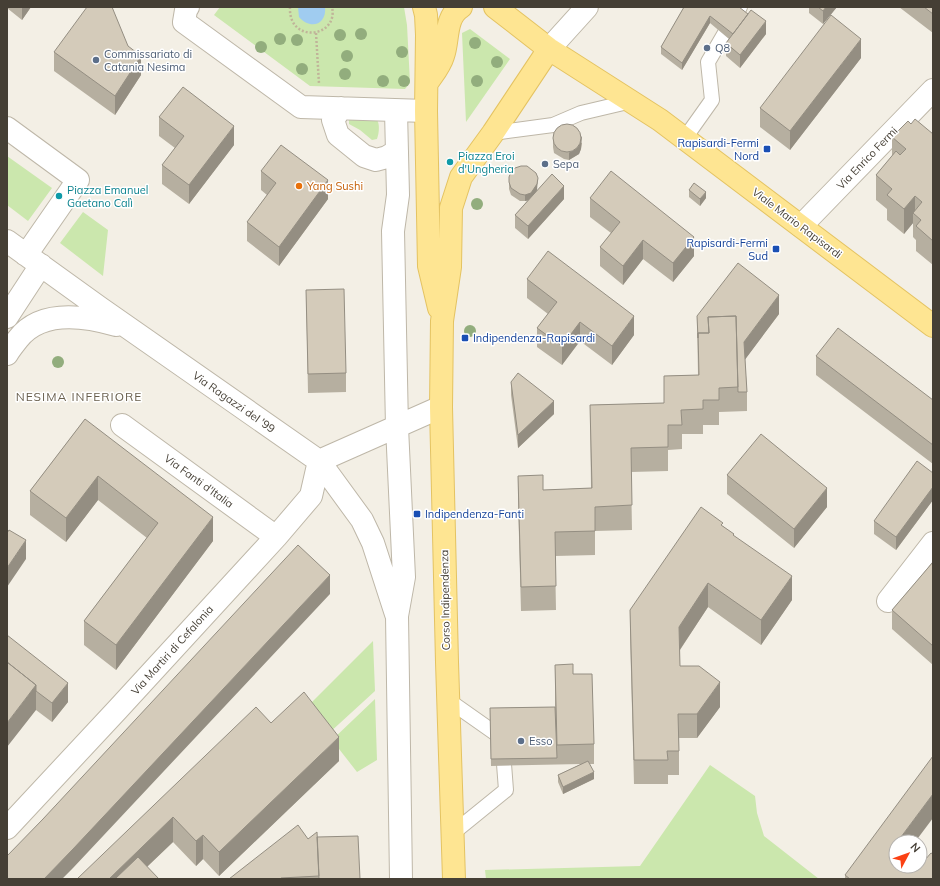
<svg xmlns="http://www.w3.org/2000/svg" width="940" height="886" font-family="Mulish,sans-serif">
<rect width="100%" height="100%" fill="#f3efe5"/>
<path fill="#cbe7ad" d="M220,7H404L407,25L410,83L405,89L310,86L214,15Z
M470,29L510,59L466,122L462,33Z
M349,119L377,120C380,124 379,134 377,139L372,140L360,130L349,124Z
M7,156L52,188L28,221L7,205Z
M83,212L108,230L103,276L60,243Z
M373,641L375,691L328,734L308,706Z
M375,699L377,760L357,772L332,740Z
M710,765L755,796L757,813L764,836L819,879H486L485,870L640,866Z"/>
<path fill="#a0ccf0" d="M298,7H325C327,25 310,30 299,17Z"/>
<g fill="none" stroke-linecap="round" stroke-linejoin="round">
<defs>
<path id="lane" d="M493,133L553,125L581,113L632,101
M685,138L712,100L708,62L740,7
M448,700L502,738L506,790L453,833"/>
<path id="street" d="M188,7L186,10L184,22L301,107L426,111
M549,49L587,7
M341,108L333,120L338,135L364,156L376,160L387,157L397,151
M396,111L398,195L393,231L397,427L404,577L397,616L401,879
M7,128L78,180L26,255
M801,226L933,90
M7,241L100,308L319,461L441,407
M7,317L41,265
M7,354C10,349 14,344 18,339C41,309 85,316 116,325
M122,425L276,537
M319,461L362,520L373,543L396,614
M888,601L933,543
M7,828L118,709L276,537L311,496L319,461"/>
<path id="primary" d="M424,7L426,15L427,35L426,111L429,266L439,308
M495,7L549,49L660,120L933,326
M427,83C433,74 440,66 443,56C449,40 444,18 461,7
M454,879L447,662L441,407L442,321L450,267L451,208L461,177L493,133L549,49"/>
</defs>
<use href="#lane" stroke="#beb7a8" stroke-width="16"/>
<use href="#street" stroke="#beb7a8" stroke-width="24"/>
<use href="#primary" stroke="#e4c362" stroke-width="24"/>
<path stroke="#c0b499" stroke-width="2.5" stroke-dasharray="2 2" stroke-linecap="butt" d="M290,7C288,44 339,38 332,7
M316,33L319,84"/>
<use href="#lane" stroke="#fff" stroke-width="14"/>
<use href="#street" stroke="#fff" stroke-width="22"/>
<use href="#primary" stroke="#fee592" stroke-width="22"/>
</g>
<g fill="#92ad7d">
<circle cx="361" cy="34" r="6"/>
<circle cx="340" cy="35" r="6"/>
<circle cx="280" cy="39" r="6"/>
<circle cx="297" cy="40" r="6"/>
<circle cx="475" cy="43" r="6"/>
<circle cx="261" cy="47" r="6"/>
<circle cx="402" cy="52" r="6"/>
<circle cx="347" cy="56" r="6"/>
<circle cx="497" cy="62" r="6"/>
<circle cx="302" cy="69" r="6"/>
<circle cx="345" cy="74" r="6"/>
<circle cx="383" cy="81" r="6"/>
<circle cx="404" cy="81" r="6"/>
<circle cx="477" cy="81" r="6"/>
<circle cx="477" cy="204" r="6"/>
<circle cx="470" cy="331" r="6"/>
<circle cx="58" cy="362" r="6"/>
</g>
<path fill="#b6afa0" d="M7,7H31L22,20L7,8Z
M684,7L766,34L740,68L726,56V43L729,39L710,23L682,70L661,54V47Z
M809,7H837L823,24L809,13Z
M899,7H933V33Z
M128,46L141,75L115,115L54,71V52Z
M861,58L790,150L760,127V108Z
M159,117L234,145L189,204L162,184V165L175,148L159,136Z
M911,124L933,134V265L916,251V240L913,237V223L904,234L887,220V209L876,200V175L892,156V137Z
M553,135L582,143L581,149L579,154L569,160L564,159L554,153L553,147Z
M261,171L328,199L279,266L247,241V222L267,195L261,190Z
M509,177L537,190L564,199L528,239L515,228V215L528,200L525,201H520L511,195L509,189Z
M689,190L706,198L700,206L689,197Z
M590,198L694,256L673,282L643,259L623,285L600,266V247L611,233L590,217Z
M527,279L634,335L612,365L580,341L562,365L537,347V328L548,314L527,298Z
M306,290L346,373V392L308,393Z
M779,314L745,359L747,392V411L719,412V425H703V434H682V449L668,450V471L631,472L632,530L595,531V555L555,556L556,610L521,611L518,500V476L543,490L591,488L590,405L664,403V376L698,375L697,316Z
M816,356L933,400V464L816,375Z
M511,382L554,414L518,448L511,395Z
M85,419L213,541L116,670L84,645V621L147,538L98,500L66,542L30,515V491Z
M933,473V500L896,550L874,534V521Z
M727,475L827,507L794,548L727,494Z
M723,526L734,536L792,600L761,645L708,607L680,650V666L720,707L697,738H679V775H668V784H634L630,634V610Z
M933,562V665L892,629V610Z
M7,635L68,702L52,722L36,710Z
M555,665L573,674L594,744V764H589L594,779L563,794L558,782V775L581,764L491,766L490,708L555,707Z
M271,723L339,761L219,876L203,859L196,866L173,842L147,867L77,879Z
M317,837L360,879H229L308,839Z
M896,842L924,861L933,879H845V875Z"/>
<path fill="#948e82" d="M22,7H31L22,20Z
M826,7H837L823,24V11Z
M710,16V23L682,70V63Z
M766,21V34L740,68V55Z
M861,39V58L790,150V131Z
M141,56V75L115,115V96Z
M234,126V145L189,204V185Z
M582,136L581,149L579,154L569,160V153Z
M538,178L537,190L531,200L525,201V195Z
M328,180V199L279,266V247Z
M564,186V199L528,239V226Z
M706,192V198L700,206V199Z
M915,196V215L913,213V223L904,234V209Z
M694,237V256L673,282V263Z
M643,240V259L623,285V266Z
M779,295V314L744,361V342Z
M634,316V335L612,365V346Z
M580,322V341L562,365V346Z
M554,401V414L518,448V435Z
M98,476V500L66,542V518Z
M933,487V500L896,550V537Z
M827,488V507L794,548V529Z
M213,517V541L116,670V645Z
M26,540V559L7,587V568Z
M330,575V594L73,868L62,879H44Z
M792,576V600L761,645V620Z
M708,583V607L679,651V627Z
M720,682V707L697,738V714Z
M68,683V702L52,722V703Z
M36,685V710L7,747V723Z
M339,737V761L219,876V852Z
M594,772V779L563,794V787Z
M933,794V818L915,842H898V841Z
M173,817V842L134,879H109Z
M203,835V859L196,866V841Z"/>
<path fill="#d4cbba" stroke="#948e82" d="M87,7H112L128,46L141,56L115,96L54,52Z
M684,7H739L748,14L733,34L710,16L682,63L661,47Z
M818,7H826L823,11Z
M924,7H933V14Z
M751,10L766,21L740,55L726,43Z
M831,15L861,39L790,131L760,108Z
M183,87L234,126L189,185L162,165L184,136L159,117Z
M915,119L933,134V241L916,226L921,220L913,213L922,202L915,196L904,209L887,195L892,189L876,175L896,151L900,155L906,149L892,137L908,121L911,124Z
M553 138a14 14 0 1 1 28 0a14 14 0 1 1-28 0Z
M281,145L328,180L279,247L247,222L276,183L261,171Z
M521,166H527L536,173L538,178L537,184L531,193L525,195L520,194L511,188L509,182V177L511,172L515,168Z
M611,171L694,237L673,263L643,240L623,266L600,247L620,222L590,198Z
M552,174L564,186L528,226L515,215Z
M694,183L706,192L700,199L689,190Z
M548,251L634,316L612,346L580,322L562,346L537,328L557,302L527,279Z
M738,263L779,295L744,342L747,392H738L736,316L708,317L709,333H698V338L697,316Z
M344,289L346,373L308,374L306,290Z
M736,316L738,387L719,388V400H703V409L681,410L682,425H668V447L631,448L632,505L595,507V531L555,532L556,586L521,587L518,476L543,475V490L592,488L590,405L664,403V376L699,375L698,333H709L708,317Z
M838,328L933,400V445L816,356Z
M518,373L554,401L518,435L511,382Z
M85,419L213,517L116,645L84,621L158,523L98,476L66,518L30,491Z
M761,434L827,488L794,529L727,475Z
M917,461L933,473V487L896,537L874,521Z
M701,507L723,523L721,525L734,534L733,535L792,576L761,620L708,583L679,627L680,666H699L720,682L697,714H678L679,751H667L668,760H634L630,610Z
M9,530L26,540L7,568V533Z
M298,545L330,575L73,849L44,879H7V856L43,819Z
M933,562V646L892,610Z
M7,635L68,683L52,703L36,691V685L7,662Z
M7,662L36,685L7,723Z
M573,664V674H592L594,744L557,745L555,665Z
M304,692L339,737L219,852L203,835L196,841L173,817L109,879H77L256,707L271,723Z
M555,707L557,758L491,759L490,708Z
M933,756V794L898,841L900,842H896V866H920V858L924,861L931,853L933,854V879H850L845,875Z
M588,761L594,772L563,787L558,775Z
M298,825L308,839L317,832L319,876L281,878V879H229Z
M358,836L360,879H319L317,837Z
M138,857L159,879H115Z"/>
<g fill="#5c6f8a" stroke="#fff" stroke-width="1.5">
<circle cx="707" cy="48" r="4"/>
<circle cx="96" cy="60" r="4"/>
<circle cx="545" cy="164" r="4"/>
<circle cx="521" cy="741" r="4"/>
</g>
<g fill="#1a4fb4" stroke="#fff" stroke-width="1.5">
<rect x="763" y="145" width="8" height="8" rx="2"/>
<rect x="772" y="245" width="8" height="8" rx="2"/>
<rect x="461" y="334" width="8" height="8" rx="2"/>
<rect x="413" y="510" width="8" height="8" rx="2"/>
</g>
<g fill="#0f9aa8" stroke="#fff" stroke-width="1.5">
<circle cx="450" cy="162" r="4"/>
<circle cx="59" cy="196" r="4"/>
</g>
<circle fill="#e8710a" stroke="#fff" stroke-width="1.5" cx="299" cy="186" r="4"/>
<g text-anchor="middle" stroke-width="3" stroke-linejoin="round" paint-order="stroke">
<g font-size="11" fill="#4e5e75" stroke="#fff" text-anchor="start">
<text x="715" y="52">Q8</text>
<text x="104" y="58">Commissariato di<tspan x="104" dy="13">Catania Nesima</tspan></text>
<text x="553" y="168">Sepa</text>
<text x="529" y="745">Esso</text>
</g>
<g font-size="11" fill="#164399" stroke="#fff" text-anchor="end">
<text x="759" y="147">Rapisardi-Fermi<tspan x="759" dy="13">Nord</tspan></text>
<text x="768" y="247">Rapisardi-Fermi<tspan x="768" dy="13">Sud</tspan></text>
<text x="473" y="342" text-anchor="start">Indipendenza-Rapisardi</text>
<text x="425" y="518" text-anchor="start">Indipendenza-Fanti</text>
</g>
<g font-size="11" fill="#0d838f" stroke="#fff" text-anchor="start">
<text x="458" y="160">Piazza Eroi<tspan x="458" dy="13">d'Ungheria</tspan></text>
<text x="67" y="194">Piazza Emanuel<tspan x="67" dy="13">Gaetano Calì</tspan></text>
</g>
<g font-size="11" fill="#453f35" stroke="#fff">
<text transform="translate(867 158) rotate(-46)" y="4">Via Enrico Fermi</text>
<text transform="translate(797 223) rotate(37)" y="4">Viale Mario Rapisardi</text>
<text transform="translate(234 402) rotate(35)" y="4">Via Ragazzi del '99</text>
<text transform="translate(199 481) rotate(36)" y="4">Via Fanti d'Italia</text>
<text transform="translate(445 600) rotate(-91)" y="4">Corso Indipendenza</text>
<text transform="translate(172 650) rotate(-48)" y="4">Via Martiri di Cefalonia</text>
</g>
<g font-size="11" fill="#c56008" stroke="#fff" text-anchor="start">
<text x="307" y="190">Yang Sushi</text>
</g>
<g font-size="12" letter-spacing="1" fill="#685e4c" stroke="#fff">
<text x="79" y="401">NESIMA INFERIORE</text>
</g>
</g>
<rect width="940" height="886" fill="none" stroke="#453f35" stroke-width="16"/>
<g transform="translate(908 854) rotate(49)"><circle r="19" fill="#ffffff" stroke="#b5b2ae"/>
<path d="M0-3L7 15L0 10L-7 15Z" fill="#fb4114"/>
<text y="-6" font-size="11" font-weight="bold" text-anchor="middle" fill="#453f35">N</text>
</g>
</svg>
